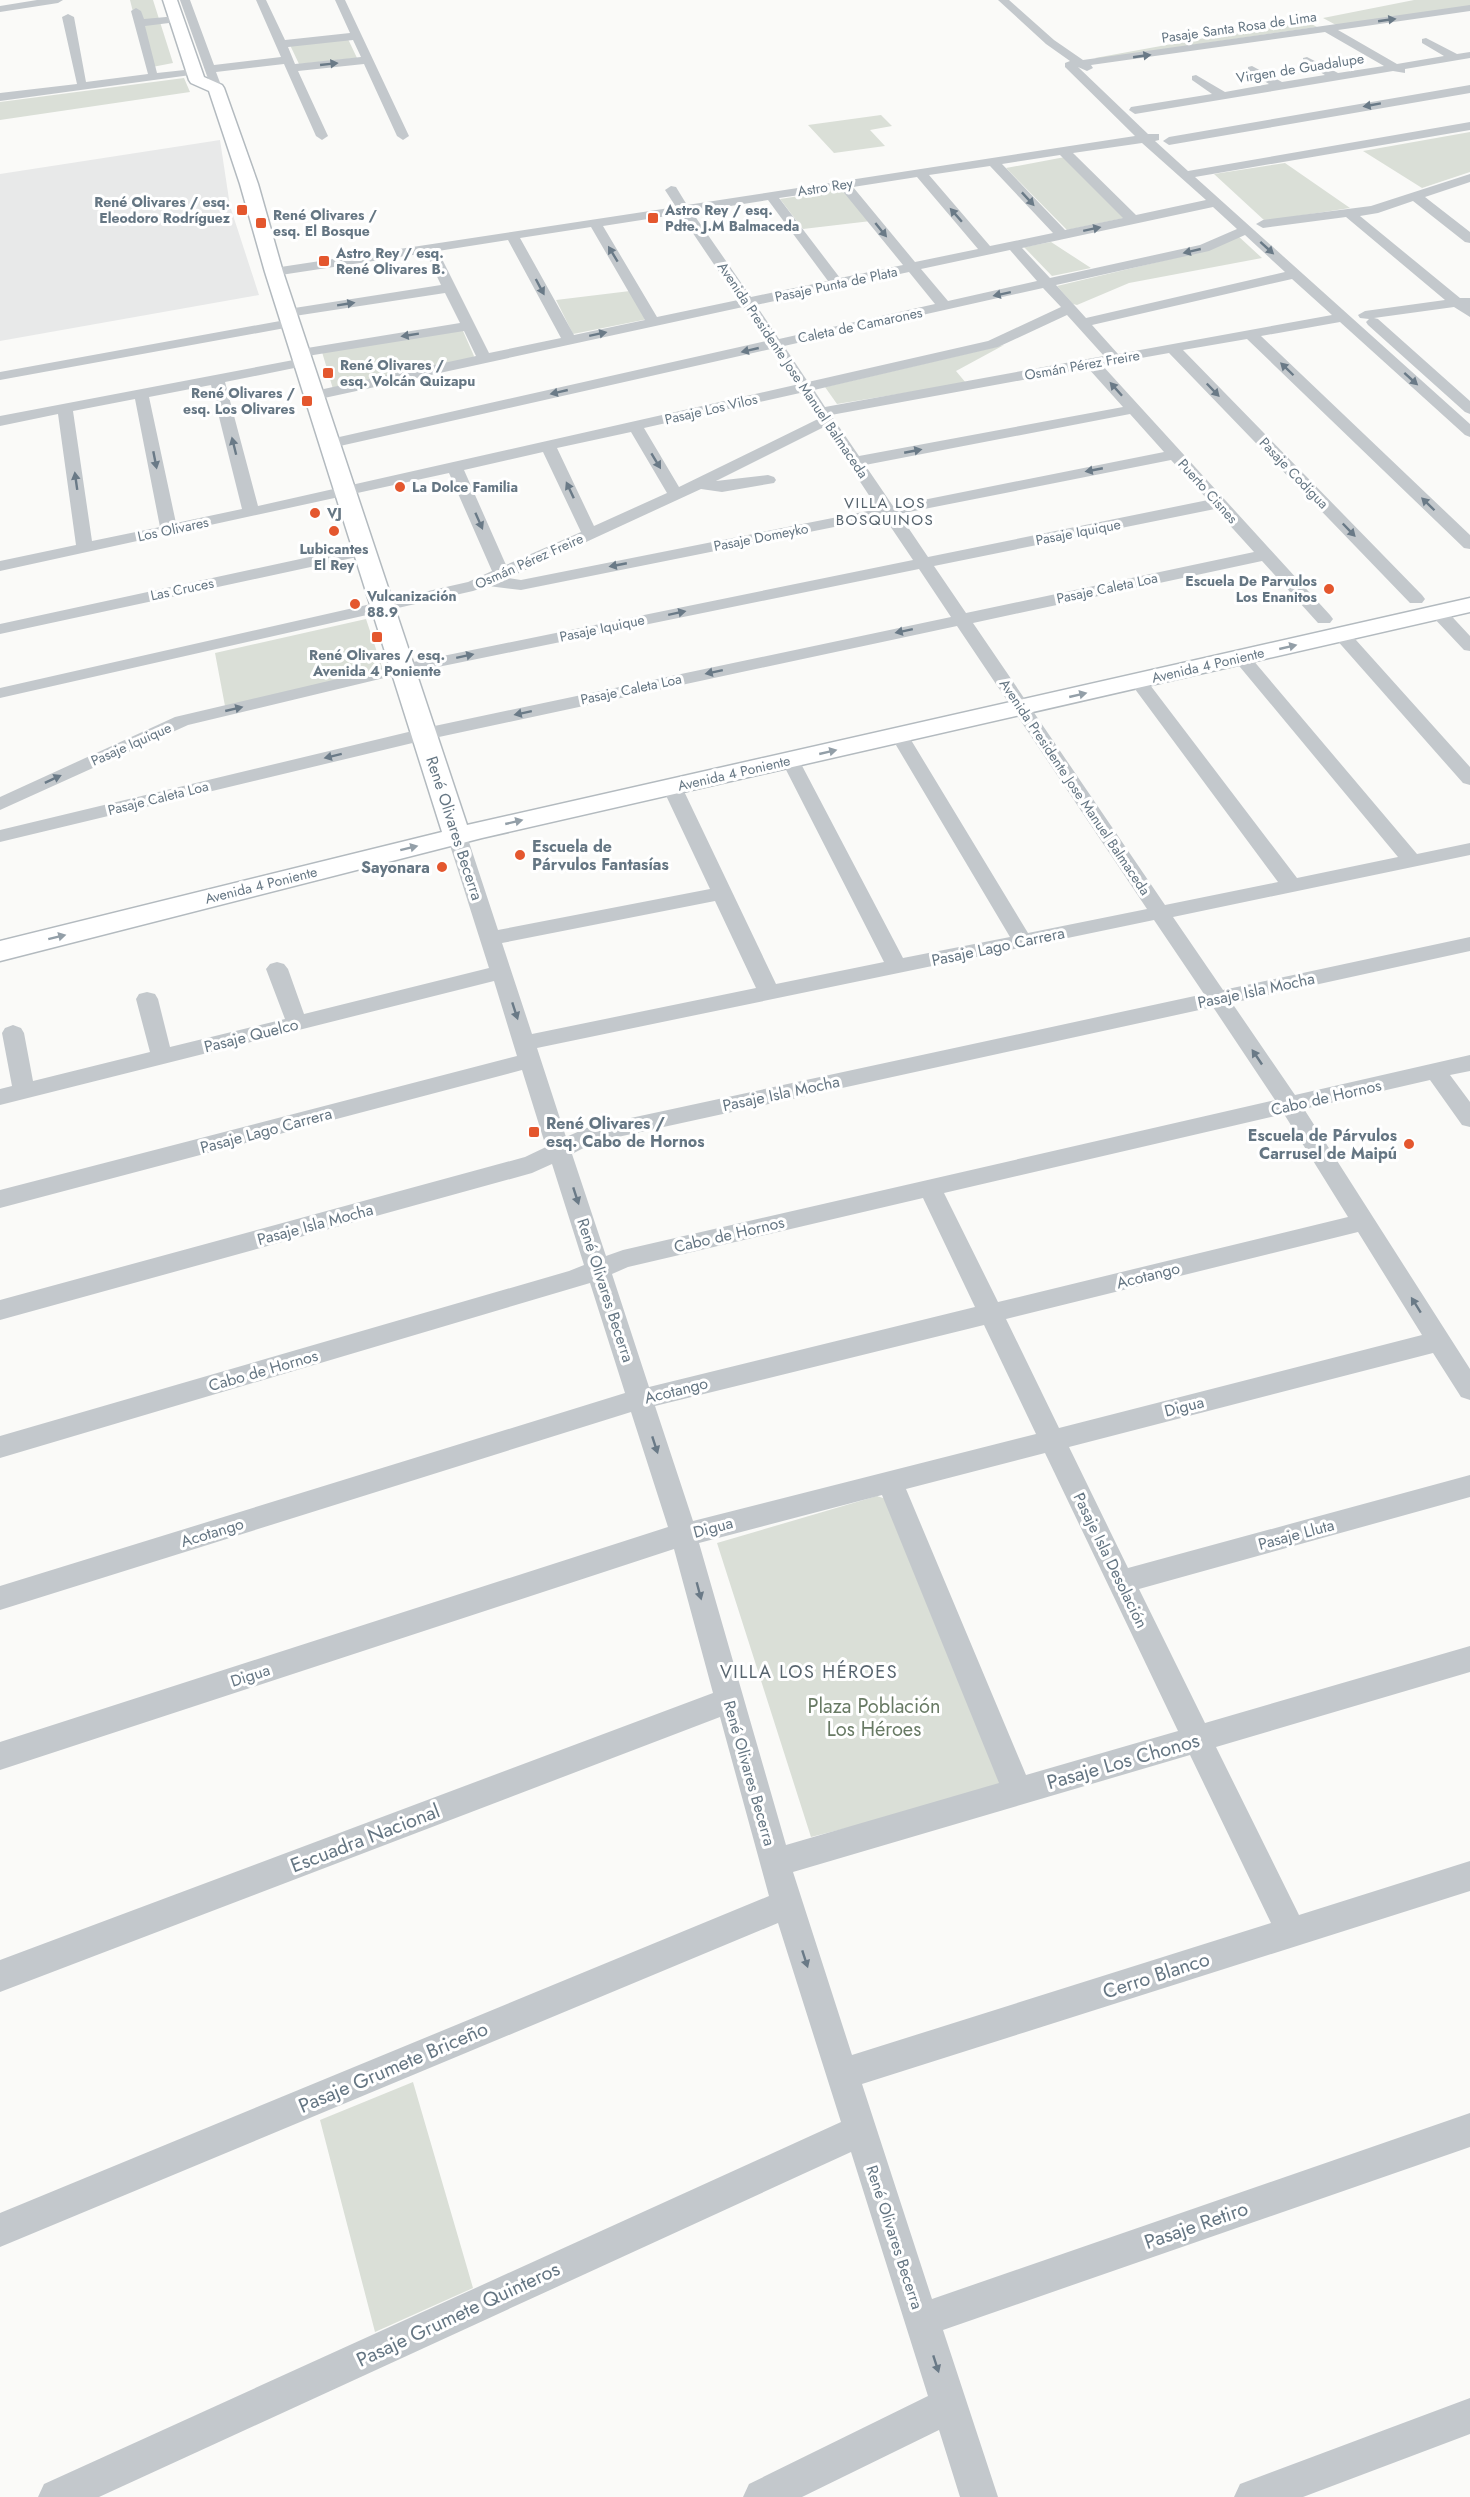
<svg xmlns="http://www.w3.org/2000/svg" width="1470" height="2497" font-family="Jost,sans-serif">
<rect width="100%" height="100%" fill="#fafaf8"/>
<path fill="#e8e9e9" d="M220,140L230,206L259,295L0,341V174Z"/>
<path fill="#dadfd7" d="M130,0H153L173,63L147,68Z
M1414,0H1470V6L1336,25L1323,18Z
M1304,20L1317,27L1097,59L1095,58Z
M348,39L357,58L299,64L290,45Z
M184,78L190,92L0,120V102Z
M881,115L892,126L870,130L885,146L834,153L808,125Z
M1470,132V172L1422,188L1363,151Z
M1065,157L1124,218L1067,230L1006,168Z
M1285,163L1350,208L1265,221L1214,174Z
M845,189L871,221L803,229L780,199Z
M1237,235L1262,258L1129,283L1077,305L1073,304L1057,286L1204,251Z
M1051,242L1091,268L1052,276L1024,247Z
M630,291L648,319L573,334L556,300Z
M458,330L463,331L474,356L472,359L333,389L322,352Z
M1004,345L956,371L966,383L837,404L825,387Z
M366,619L383,670L225,706L215,653Z
M877,1496L889,1500L1002,1777L996,1790L811,1837L717,1543Z
M413,2082L473,2288L375,2332L320,2120Z"/>
<g fill="none" stroke-linecap="round" stroke-linejoin="round">
<defs>
<path id="secondary" d="M163,0H177L204,77L222,85L224,88L258,184L283,272L467,825L1470,598V612L482,838L0,961V941L442,832L265,272L240,184L209,91L191,83L189,80Z"/>
</defs>
<use href="#secondary" stroke="#b3babf" stroke-width="3"/>
<path fill="#c3c8cc" fill-rule="evenodd" d="M37,0H63L58,3L0,12V6Z
M180,0H190L214,65L281,57L256,0H266L285,40L350,33L335,0H345L409,136L403,140L397,136L364,64L298,71L328,136L322,140L316,136L284,64L216,72L222,88L216,92L212,90ZM353,40L361,57L295,64L288,47Z
M998,0H1009L1054,40L1083,60L1470,5V11L1338,30L1397,64L1444,56L1422,43V39L1426,38L1457,54L1470,52V58L1405,69V73L1393,71L1135,114L1129,110L1131,107L1212,94L1192,80V76L1196,75L1225,92L1269,84L1248,71V67L1252,66L1282,82L1325,75L1303,62V58L1307,57L1338,73L1384,66L1325,32L1091,65L1093,68L1087,71L1078,67L1148,134H1159V140L1155,141L1188,171L1470,122V130L1195,177L1470,424V437L1465,435L1340,322L1261,336L1470,535V549L1464,548L1247,339L1183,350L1422,595L1425,599L1422,603H1410L1169,353L1102,365L1330,615L1333,619L1330,623H1318L1262,561L973,623L1165,905L1278,882L1129,681L1132,677H1144L1297,878L1398,857L1235,661L1232,657L1235,653H1247L1417,854L1470,843V855L1173,917L1223,990L1470,937V951L1232,1003L1295,1095L1470,1055V1071L1450,1075L1470,1102V1127L1462,1125L1430,1080L1304,1109L1470,1369V1400L1461,1397L1433,1353L1069,1447L1128,1568L1470,1475V1497L1139,1589L1205,1723L1470,1646V1672L1216,1747L1299,1915L1470,1861V1891L862,2084L932,2299L1470,2113V2147L943,2330L998,2497H960L939,2430L802,2497H743L749,2484L928,2396L851,2152L99,2497H38L44,2484L841,2122L778,1923L0,2247V2213L769,1896L720,1717L0,1992V1960L713,1693L674,1549L0,1770V1742L668,1527L631,1412L0,1610V1586L625,1393L590,1283L0,1458V1436L569,1271L584,1265L552,1164L532,1173L0,1320V1300L525,1157L546,1147L522,1070L0,1208V1190L517,1056L494,981L0,1105V1089L12,1086L2,1033L5,1028L13,1025L21,1028L24,1033L33,1081L150,1052L136,999L139,994L147,992L155,994L158,999L170,1047L285,1019L266,969L270,964L277,962L284,964L288,969L304,1014L489,968L447,836L450,832L457,830L464,832L467,836L498,930L710,889L662,787L665,783H679L682,787L776,984L884,962L781,760L783,756H797L799,760L903,958L1010,937L890,735L892,731H906L908,735L1028,933L1147,909L957,626L425,740L0,842V830L425,728L951,617L919,569L384,678L188,725L0,810V797L175,717L384,668L913,560L884,517L521,590L488,586L473,591L0,698V688L468,582L492,571L449,473L0,571V561L76,545L58,414L0,426V416L304,358L309,359L311,362L309,365L225,382L258,506L795,385L771,349L331,448L323,443L326,440L766,341L743,307L315,400L307,395L310,392L476,356L464,331L301,357L294,353L301,349L460,323L445,293L288,317L281,313L288,309L441,285L426,253L274,276L267,272L274,268L676,207L665,190L671,186L676,187L687,205L1135,136L1065,67V63L1070,61L1046,44ZM1142,143L1206,200L1136,215L1073,153ZM1060,155L1123,218L1065,230L1002,164ZM990,166L1053,233L990,246L929,175ZM917,177L978,249L915,262L853,187ZM841,189L903,265L840,278L779,198ZM768,200L828,281L751,297L692,212ZM1213,207L1237,229L1200,245L1050,278L1022,248ZM680,214L738,300L657,317L603,226ZM591,227L645,320L574,335L520,238ZM1245,235L1285,272L1086,318L1056,285L1209,251ZM508,240L561,338L489,353L438,251ZM1010,250L1037,281L948,301L921,269ZM909,272L935,304L779,339L756,305ZM1292,279L1332,315L1118,354L1092,325ZM1043,288L1061,307L988,341L808,382L784,346ZM1067,315L1104,356L825,407L814,390L998,347ZM1088,368L1123,407L859,456L831,415ZM211,385L242,509L176,523L149,397ZM800,393L818,419L679,487L644,428ZM135,399L160,527L92,541L73,411ZM1130,414L1164,452L893,506L865,465ZM824,427L878,509L521,580L508,578L701,489L722,492L774,483L776,480L774,477L768,475L716,481ZM631,432L667,493L594,526L557,448ZM543,452L581,532L506,565L464,470ZM1171,460L1208,500L928,557L899,514ZM1215,509L1254,552L966,613L934,566ZM715,901L756,988L532,1034L502,943ZM1154,920L1204,994L589,1127L566,1137L537,1048ZM1213,1007L1275,1100L623,1250L606,1256L572,1154L595,1142ZM1284,1114L1348,1217L998,1302L944,1193ZM923,1198L975,1307L649,1387L612,1274L628,1267ZM1358,1232L1422,1335L1059,1428L1006,1319ZM984,1325L1036,1434L693,1521L655,1406ZM1045,1453L1178,1731L1026,1775L906,1489ZM882,1495L999,1783L786,1845L699,1543ZM1190,1755L1271,1923L852,2055L793,1872Z
M136,8L141,11L144,19L177,16L183,19L177,22L145,26L157,73L194,69L200,72L198,74L0,101V93L77,84L62,17L68,14L74,17L86,82L148,74L131,11Z
M1470,85V93L1169,145L1163,141L1169,137Z
M1470,174V182L1425,197L1470,232V243L1465,242L1413,201L1378,213L1360,216L1460,298H1470V317L1454,307L1374,318L1378,319L1470,401V414L1465,412L1368,325L1366,322L1369,319L1360,318L1358,315L1365,311L1445,300L1346,217L1263,228L1256,224L1263,220L1371,206Z
M291,319L298,323L296,326L0,380V372Z
M365,545L373,550L371,554L0,634V624Z
M1438,607L1444,608L1470,636V651L1464,650L1432,616L1429,612L1432,608Z
M1341,629L1347,630L1470,767V785L1463,783L1335,638L1332,634L1335,630Z
M1470,2398V2434L1303,2497H1234L1240,2484Z"/>
<use href="#secondary" fill="#fff" fill-rule="evenodd"/>
</g>
<defs><path id="oneway-solid" d="M-6-.8H1V-3.2L6.5 0L1 3.2V.8H-6Z" transform="scale(1.5)"/></defs>
<g fill="#6a7a87">
<use href="#oneway-solid" transform="translate(1387 20) rotate(-8)"/>
<use href="#oneway-solid" transform="translate(1142 56) rotate(-8)"/>
<use href="#oneway-solid" transform="translate(329 64) rotate(-6)"/>
<use href="#oneway-solid" transform="translate(1372 105) rotate(170)"/>
<use href="#oneway-solid" transform="translate(1028 199) rotate(47)"/>
<use href="#oneway-solid" transform="translate(956 215) rotate(-131)"/>
<use href="#oneway-solid" transform="translate(1092 229) rotate(-12)"/>
<use href="#oneway-solid" transform="translate(881 230) rotate(51)"/>
<use href="#oneway-solid" transform="translate(1267 248) rotate(42)"/>
<use href="#oneway-solid" transform="translate(1192 251) rotate(167)"/>
<use href="#oneway-solid" transform="translate(613 254) rotate(-121)"/>
<use href="#oneway-solid" transform="translate(540 287) rotate(62)"/>
<use href="#oneway-solid" transform="translate(1002 294) rotate(168)"/>
<use href="#oneway-solid" transform="translate(346 304) rotate(-9)"/>
<use href="#oneway-solid" transform="translate(598 334) rotate(-12)"/>
<use href="#oneway-solid" transform="translate(410 335) rotate(171)"/>
<use href="#oneway-solid" transform="translate(750 350) rotate(167)"/>
<use href="#oneway-solid" transform="translate(1287 369) rotate(-136)"/>
<use href="#oneway-solid" transform="translate(1411 379) rotate(42)"/>
<use href="#oneway-solid" transform="translate(1116 389) rotate(-132)"/>
<use href="#oneway-solid" transform="translate(1213 390) rotate(46)"/>
<use href="#oneway-solid" transform="translate(559 392) rotate(167)"/>
<use href="#oneway-solid" transform="translate(234 446) rotate(-104)"/>
<use href="#oneway-solid" transform="translate(913 451) rotate(-11)"/>
<use href="#oneway-solid" transform="translate(155 460) rotate(79)"/>
<use href="#oneway-solid" transform="translate(656 461) rotate(59)"/>
<use href="#oneway-solid" transform="translate(1094 470) rotate(169)"/>
<use href="#oneway-solid" transform="translate(76 481) rotate(-98)"/>
<use href="#oneway-solid" transform="translate(570 490) rotate(-115)"/>
<use href="#oneway-solid" transform="translate(1428 504) rotate(-136)"/>
<use href="#oneway-solid" transform="translate(479 521) rotate(66)"/>
<use href="#oneway-solid" transform="translate(1349 530) rotate(46)"/>
<use href="#oneway-solid" transform="translate(618 565) rotate(169)"/>
<use href="#oneway-solid" transform="translate(677 613) rotate(-12)"/>
<use href="#oneway-solid" transform="translate(904 631) rotate(168)"/>
<use href="#oneway-solid" transform="translate(465 656) rotate(-12)"/>
<use href="#oneway-solid" transform="translate(714 672) rotate(168)"/>
<use href="#oneway-solid" transform="translate(234 709) rotate(-13)"/>
<use href="#oneway-solid" transform="translate(523 713) rotate(168)"/>
<use href="#oneway-solid" transform="translate(333 756) rotate(166)"/>
<use href="#oneway-solid" transform="translate(53 779) rotate(-25)"/>
<use href="#oneway-solid" transform="translate(515 1011) rotate(72)"/>
<use href="#oneway-solid" transform="translate(1257 1057) rotate(-124)"/>
<use href="#oneway-solid" transform="translate(576 1196) rotate(72)"/>
<use href="#oneway-solid" transform="translate(1416 1305) rotate(-122)"/>
<use href="#oneway-solid" transform="translate(655 1445) rotate(72)"/>
<use href="#oneway-solid" transform="translate(699 1591) rotate(75)"/>
<use href="#oneway-solid" transform="translate(805 1959) rotate(72)"/>
<use href="#oneway-solid" transform="translate(936 2364) rotate(72)"/>
</g>
<g fill="#939fa8">
<use href="#oneway-solid" transform="translate(1288 647) rotate(-13)"/>
<use href="#oneway-solid" transform="translate(1078 695) rotate(-13)"/>
<use href="#oneway-solid" transform="translate(828 752) rotate(-13)"/>
<use href="#oneway-solid" transform="translate(514 822) rotate(-13)"/>
<use href="#oneway-solid" transform="translate(409 848) rotate(-14)"/>
<use href="#oneway-solid" transform="translate(57 937) rotate(-14)"/>
</g>
<g fill="#e4572e" stroke="#fff" stroke-width="2">
<rect x="236" y="204" width="12" height="12" rx="3"/>
<rect x="647" y="212" width="12" height="12" rx="3"/>
<rect x="255" y="217" width="12" height="12" rx="3"/>
<rect x="318" y="255" width="12" height="12" rx="3"/>
<rect x="322" y="367" width="12" height="12" rx="3"/>
<rect x="301" y="395" width="12" height="12" rx="3"/>
<circle cx="400" cy="487" r="6"/>
<circle cx="315" cy="513" r="6"/>
<circle cx="334" cy="531" r="6"/>
<circle cx="1329" cy="589" r="6"/>
<circle cx="355" cy="604" r="6"/>
<rect x="371" y="631" width="12" height="12" rx="3"/>
<circle cx="520" cy="855" r="6"/>
<circle cx="442" cy="867" r="6"/>
<rect x="528" y="1126" width="12" height="12" rx="3"/>
<circle cx="1409" cy="1144" r="6"/>
</g>
<g text-anchor="middle" stroke-width="6" stroke-linejoin="round" paint-order="stroke">
<g font-size="14" fill="#657683" stroke="#fff">
<text transform="translate(1239 27) rotate(-8)" y="5">Pasaje Santa Rosa de Lima</text>
<text transform="translate(1300 68) rotate(-9)" y="5">Virgen de Guadalupe</text>
<text transform="translate(825 187) rotate(-9)" y="5">Astro Rey</text>
<text transform="translate(836 284) rotate(-12)" y="5">Pasaje Punta de Plata</text>
<text transform="translate(860 325) rotate(-12)" y="5">Caleta de Camarones</text>
<text transform="translate(1082 365) rotate(-10)" y="5">Osmán Pérez Freire</text>
<text transform="translate(793 370) rotate(56)" y="5">Avenida Presidente Jose Manuel Balmaceda</text>
<text transform="translate(711 409) rotate(-13)" y="5">Pasaje Los Vilos</text>
<text transform="translate(1294 473) rotate(46)" y="5">Pasaje Codigua</text>
<text transform="translate(1208 491) rotate(48)" y="5">Puerto Cisnes</text>
<text transform="translate(173 529) rotate(-12)" y="5">Los Olivares</text>
<text transform="translate(1078 532) rotate(-11)" y="5">Pasaje Iquique</text>
<text transform="translate(761 537) rotate(-11)" y="5">Pasaje Domeyko</text>
<text transform="translate(529 561) rotate(-24)" y="5">Osmán Pérez Freire</text>
<text transform="translate(1107 588) rotate(-12)" y="5">Pasaje Caleta Loa</text>
<text transform="translate(182 589) rotate(-12)" y="5">Las Cruces</text>
<text transform="translate(602 628) rotate(-12)" y="5">Pasaje Iquique</text>
<text transform="translate(1208 665) rotate(-13)" y="5">Avenida 4 Poniente</text>
<text transform="translate(631 689) rotate(-12)" y="5">Pasaje Caleta Loa</text>
<text transform="translate(131 744) rotate(-24)" y="5">Pasaje Iquique</text>
<text transform="translate(734 773) rotate(-13)" y="5">Avenida 4 Poniente</text>
<text transform="translate(1075 787) rotate(56)" y="5">Avenida Presidente Jose Manuel Balmaceda</text>
<text transform="translate(158 798) rotate(-14)" y="5">Pasaje Caleta Loa</text>
<text transform="translate(261 885) rotate(-14)" y="5">Avenida 4 Poniente</text>
</g>
<g font-size="14" font-weight="bold" fill="#657683" stroke="#fff" text-anchor="start">
<text x="230" y="207" text-anchor="end">René Olivares / esq.<tspan x="230" dy="16">Eleodoro Rodríguez</tspan></text>
<text x="665" y="215">Astro Rey / esq.<tspan x="665" dy="16">Pdte. J.M Balmaceda</tspan></text>
<text x="273" y="220">René Olivares /<tspan x="273" dy="16">esq. El Bosque</tspan></text>
<text x="336" y="258">Astro Rey / esq.<tspan x="336" dy="16">René Olivares B.</tspan></text>
<text x="340" y="370">René Olivares /<tspan x="340" dy="16">esq. Volcán Quizapu</tspan></text>
<text x="295" y="398" text-anchor="end">René Olivares /<tspan x="295" dy="16">esq. Los Olivares</tspan></text>
<text x="412" y="492">La Dolce Familia</text>
<text x="327" y="518">VJ</text>
<text x="334" y="554" text-anchor="middle">Lubicantes<tspan x="334" dy="16">El Rey</tspan></text>
<text x="1317" y="586" text-anchor="end">Escuela De Parvulos<tspan x="1317" dy="16">Los Enanitos</tspan></text>
<text x="367" y="601">Vulcanización<tspan x="367" dy="16">88.9</tspan></text>
<text x="377" y="660" text-anchor="middle">René Olivares / esq.<tspan x="377" dy="16">Avenida 4 Poniente</tspan></text>
</g>
<g font-size="15" letter-spacing="1.5" fill="#57646e" stroke="#fff">
<text x="885" y="508">VILLA LOS<tspan x="885" dy="17">BOSQUINOS</tspan></text>
</g>
<g font-size="16" fill="#657683" stroke="#fff">
<text transform="translate(455 828) rotate(72)" y="6">René Olivares Becerra</text>
<text transform="translate(998 946) rotate(-12)" y="6">Pasaje Lago Carrera</text>
<text transform="translate(1256 990) rotate(-12)" y="6">Pasaje Isla Mocha</text>
<text transform="translate(251 1035) rotate(-14)" y="6">Pasaje Quelco</text>
<text transform="translate(781 1093) rotate(-12)" y="6">Pasaje Isla Mocha</text>
<text transform="translate(1326 1097) rotate(-13)" y="6">Cabo de Hornos</text>
<text transform="translate(266 1130) rotate(-15)" y="6">Pasaje Lago Carrera</text>
<text transform="translate(315 1224) rotate(-15)" y="6">Pasaje Isla Mocha</text>
<text transform="translate(729 1234) rotate(-13)" y="6">Cabo de Hornos</text>
<text transform="translate(1148 1275) rotate(-14)" y="6">Acotango</text>
<text transform="translate(606 1290) rotate(72)" y="6">René Olivares Becerra</text>
<text transform="translate(263 1370) rotate(-16)" y="6">Cabo de Hornos</text>
<text transform="translate(676 1390) rotate(-14)" y="6">Acotango</text>
<text transform="translate(1184 1406) rotate(-14)" y="6">Digua</text>
<text transform="translate(713 1527) rotate(-15)" y="6">Digua</text>
<text transform="translate(212 1532) rotate(-17)" y="6">Acotango</text>
<text transform="translate(1296 1534) rotate(-15)" y="6">Pasaje Lluta</text>
<text transform="translate(1111 1560) rotate(64)" y="6">Pasaje Isla Desolación</text>
<text transform="translate(250 1675) rotate(-18)" y="6">Digua</text>
<text transform="translate(750 1773) rotate(74)" y="6">René Olivares Becerra</text>
<text transform="translate(895 2237) rotate(72)" y="6">René Olivares Becerra</text>
</g>
<g font-size="16" font-weight="bold" fill="#657683" stroke="#fff" text-anchor="start">
<text x="532" y="852">Escuela de<tspan x="532" dy="18">Párvulos Fantasías</tspan></text>
<text x="430" y="873" text-anchor="end">Sayonara</text>
<text x="546" y="1129">René Olivares /<tspan x="546" dy="18">esq. Cabo de Hornos</tspan></text>
<text x="1397" y="1141" text-anchor="end">Escuela de Párvulos<tspan x="1397" dy="18">Carrusel de Maipú</tspan></text>
</g>
<g font-size="18" letter-spacing="1.5" fill="#57646e" stroke="#fff">
<text x="809" y="1678">VILLA LOS HÉROES</text>
</g>
<g font-size="20" fill="#687a64" stroke="#fff">
<text x="874" y="1713">Plaza Población<tspan x="874" dy="23">Los Héroes</tspan></text>
</g>
<g font-size="20" fill="#657683" stroke="#fff">
<text transform="translate(1123 1761) rotate(-16)" y="7">Pasaje Los Chonos</text>
<text transform="translate(365 1838) rotate(-21)" y="7">Escuadra Nacional</text>
<text transform="translate(1156 1975) rotate(-18)" y="7">Cerro Blanco</text>
<text transform="translate(393 2067) rotate(-23)" y="7">Pasaje Grumete Briceño</text>
<text transform="translate(1196 2225) rotate(-19)" y="7">Pasaje Retiro</text>
<text transform="translate(458 2314) rotate(-25)" y="7">Pasaje Grumete Quinteros</text>
</g>
</g>
</svg>
